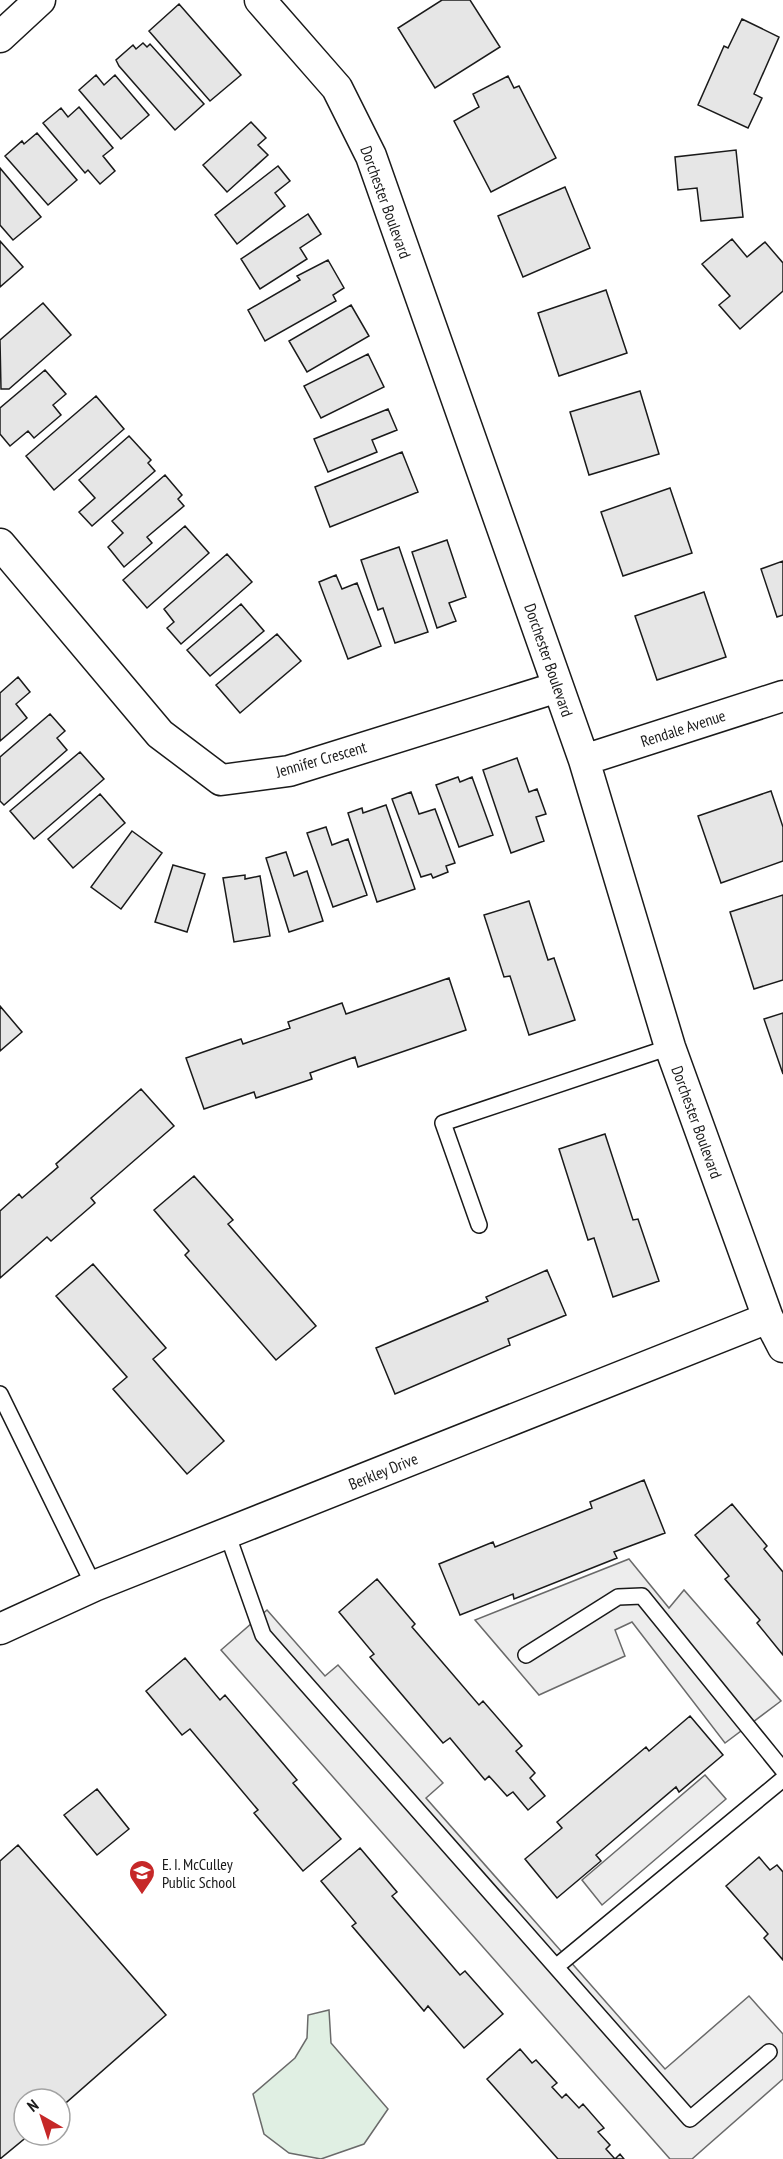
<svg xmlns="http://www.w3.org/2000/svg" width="783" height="2159" font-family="'PT Sans Narrow',sans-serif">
<rect width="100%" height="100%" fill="#fff"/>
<path fill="#e0efe3" stroke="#6a6a6a" stroke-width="1.5" d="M329,2010L331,2043L388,2109L364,2144L321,2159L289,2153L264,2134L253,2094L295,2058L307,2038L308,2015Z"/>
<path fill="#ededed" stroke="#6a6a6a" stroke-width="1.5" d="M629,1559L669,1608L684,1590L781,1701L725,1743L632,1622L615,1630L625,1656L539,1695L475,1620Z
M267,1610L325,1676L338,1665L443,1783L426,1798L665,2069L749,1996L783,2034V2079L692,2159H670L221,1650Z
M705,1775L726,1799L602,1905L582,1880Z"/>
<path fill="#e6e6e6" stroke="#1a1a1a" stroke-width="1.5" d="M442,0H470L500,47L435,88L398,28Z
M179,4L241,75L210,101L149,31Z
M742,19L779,37L754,94L762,98L748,128L698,105L724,46L728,48Z
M143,43L147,47L150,44L204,104L175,130L119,66L116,60L133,45L136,49Z
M96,75L104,85L115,75L149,115L121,139L79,90Z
M508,76L514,88L519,86L556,158L491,192L454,121L479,107L473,94Z
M79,107L113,148L103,156L115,171L100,184L88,170L85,173L43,123L61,108L68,117Z
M251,122L266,138L258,145L268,155L227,192L203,165Z
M37,133L77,180L48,205L5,156L22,141L24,144Z
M736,150L743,217L701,221L697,188L678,190L675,157Z
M278,166L290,181L275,193L285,206L237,244L215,215Z
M0,168L41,217L13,240L0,225Z
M565,187L590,248L523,277L498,216Z
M308,214L321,234L300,248L307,259L260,289L241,259Z
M732,239L747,257L765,242L783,263V291L740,329L719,305L730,296L702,264Z
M0,241L23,267L0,287Z
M328,260L344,288L333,295L336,301L265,341L248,310L300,280L297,276Z
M606,290L627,353L559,376L538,313Z
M43,303L71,335L9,389H1L0,340Z
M351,305L369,336L307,372L289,341Z
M368,354L384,387L321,418L304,386Z
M45,370L66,394L53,405L61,415L34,438L28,431L10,446L0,434V408Z
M640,391L659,454L589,475L570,412Z
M96,396L124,429L54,490L26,456Z
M388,409L397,430L372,440L377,452L328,472L314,439Z
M129,436L151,460L148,463L155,471L92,526L79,512L95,498L79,480Z
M402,452L418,492L330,527L315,487Z
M165,475L182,495L178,499L184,506L147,537L152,543L124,567L108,547L123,533L112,521Z
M670,488L692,553L623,576L601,512Z
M185,526L209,553L147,608L123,580Z
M447,540L466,597L449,603L456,621L437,628L412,552Z
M399,547L428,632L395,643L383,608L378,610L361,560Z
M227,554L252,582L181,644L167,628L174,622L164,609Z
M783,561V615L777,617L761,569Z
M336,575L342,589L357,583L381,646L348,659L319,582Z
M704,592L726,657L657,680L635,616Z
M241,604L264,631L210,676L187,650Z
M277,634L301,661L240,713L216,685Z
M18,677L30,692L16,704L27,718L0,741V693Z
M50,714L65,731L57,738L67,750L4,805L0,801V757Z
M80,752L104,779L34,839L10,811Z
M517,758L529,792L537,789L546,814L536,817L544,841L511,853L483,770Z
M458,777L460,782L472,777L493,835L459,847L436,785Z
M771,791L783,827V861L721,883L698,816Z
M411,792L419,814L435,809L455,863L446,866L448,872L433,878L431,874L421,877L392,799Z
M100,794L125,823L73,868L48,839Z
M386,805L415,889L377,902L348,813L362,808L363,813Z
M326,827L332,845L348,839L367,895L333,907L307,833Z
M132,831L162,853L121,909L91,887Z
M286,852L294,876L307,871L323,921L289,932L266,858Z
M173,865L205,874L187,932L155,922Z
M245,875V879L260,876L270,936L234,942L223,878Z
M783,895V980L754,989L730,912Z
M529,901L548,960L554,958L575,1020L529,1035L510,976L504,977L484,915Z
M449,978L466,1030L358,1067L355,1057L310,1073L312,1079L256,1098L254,1092L204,1109L186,1058L241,1039L243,1044L290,1028L288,1022L342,1003L346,1014Z
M0,1006L22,1032L0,1051Z
M783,1013V1074L764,1019Z
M141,1089L174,1126L91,1198L95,1203L51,1241L47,1237L0,1278V1211L19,1194L22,1198L58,1167L56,1164Z
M605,1134L633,1220L638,1219L659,1281L613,1297L594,1238L588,1240L559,1149Z
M194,1176L233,1220L228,1224L316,1326L276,1360L185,1255L189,1251L154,1210Z
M93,1264L166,1348L153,1359L224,1441L187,1474L113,1389L127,1377L56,1296Z
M547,1270L566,1315L508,1339L510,1345L395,1394L376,1348L488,1301L486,1297Z
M644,1480L665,1533L614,1552L617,1558L514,1599L513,1594L460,1615L439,1564L493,1542L495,1547L592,1508L590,1502Z
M732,1504L767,1546L764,1549L783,1572V1655L757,1623L760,1620L725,1579L729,1576L695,1535Z
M377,1579L415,1624L412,1627L479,1705L483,1701L522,1746L516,1751L535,1773L530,1778L545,1796L528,1810L513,1792L507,1796L489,1776L485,1780L450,1738L443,1743L370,1657L374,1654L339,1612Z
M185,1658L220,1700L225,1695L297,1780L293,1783L341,1839L303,1871L254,1813L258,1810L190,1729L182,1735L146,1691Z
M690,1716L723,1755L679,1792L676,1787L596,1855L601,1861L557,1898L525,1859L562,1828L557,1822L646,1747L649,1751Z
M97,1789L129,1829L97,1855L64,1815Z
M18,1845L166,2015L60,2108V2099H24V2135H29L0,2159V1861Z
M360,1848L397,1892L392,1896L460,1975L465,1971L503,2014L464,2048L428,2006L424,2011L352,1926L356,1923L321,1881Z
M759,1857L770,1870L777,1865L783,1872V1960L764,1938L768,1934L726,1886Z
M520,2049L532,2063L536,2060L557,2083L552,2087L562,2098L566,2094L579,2108L583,2104L604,2128L598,2132L610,2145L606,2149L615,2159L620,2154L624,2159H558L487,2079Z"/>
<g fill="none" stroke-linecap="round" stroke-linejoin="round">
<defs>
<path id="service" d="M479,1225L443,1123L670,1047
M0,1394L94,1586
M227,1533L263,1635L690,2119L769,2052
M526,1655L618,1597L642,1596L783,1770
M557,1966L783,1779"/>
<path id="minor" d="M260,0L337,88L371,156L584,760L670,1047L768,1318L783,1347
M0,37L40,0
M0,544L160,734L221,780L289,771L558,687
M584,760L783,696
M0,1629L94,1586L768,1318"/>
</defs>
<use href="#service" stroke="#1a1a1a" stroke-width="18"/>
<use href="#minor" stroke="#1a1a1a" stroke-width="33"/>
<use href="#service" stroke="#fff" stroke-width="15"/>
<use href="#minor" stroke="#fff" stroke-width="30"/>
</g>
<defs>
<symbol id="school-pin" viewBox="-11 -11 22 30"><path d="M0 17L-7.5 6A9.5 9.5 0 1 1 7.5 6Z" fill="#c62828" stroke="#fff"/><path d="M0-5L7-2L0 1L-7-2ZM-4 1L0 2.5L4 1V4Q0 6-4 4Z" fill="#fff"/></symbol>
</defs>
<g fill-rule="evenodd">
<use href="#school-pin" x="127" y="1858" width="30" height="40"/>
</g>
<g text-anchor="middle" stroke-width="4.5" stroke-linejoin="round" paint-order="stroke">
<g font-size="16" fill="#1a1a1a" stroke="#fff">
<text transform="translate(386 202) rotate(70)" y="6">Dorchester Boulevard</text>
<text transform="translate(549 660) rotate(71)" y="6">Dorchester Boulevard</text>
<text transform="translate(683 728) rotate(-18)" y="6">Rendale Avenue</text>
<text transform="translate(321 759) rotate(-16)" y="6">Jennifer Crescent</text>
<text transform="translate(697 1122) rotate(70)" y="6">Dorchester Boulevard</text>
<text transform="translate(383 1471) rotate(-22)" y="6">Berkley Drive</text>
</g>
<g font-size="16" fill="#1a1a1a" stroke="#fff" text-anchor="start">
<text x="162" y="1870">E. I. McCulley<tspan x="162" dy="18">Public School</tspan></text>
</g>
</g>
<g transform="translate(42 2117) rotate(321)"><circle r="28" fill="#ffffff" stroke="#a3a3a3" stroke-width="1.5"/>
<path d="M0-4.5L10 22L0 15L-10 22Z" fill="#c62828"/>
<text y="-9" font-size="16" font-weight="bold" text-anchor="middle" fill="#1a1a1a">N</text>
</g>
</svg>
